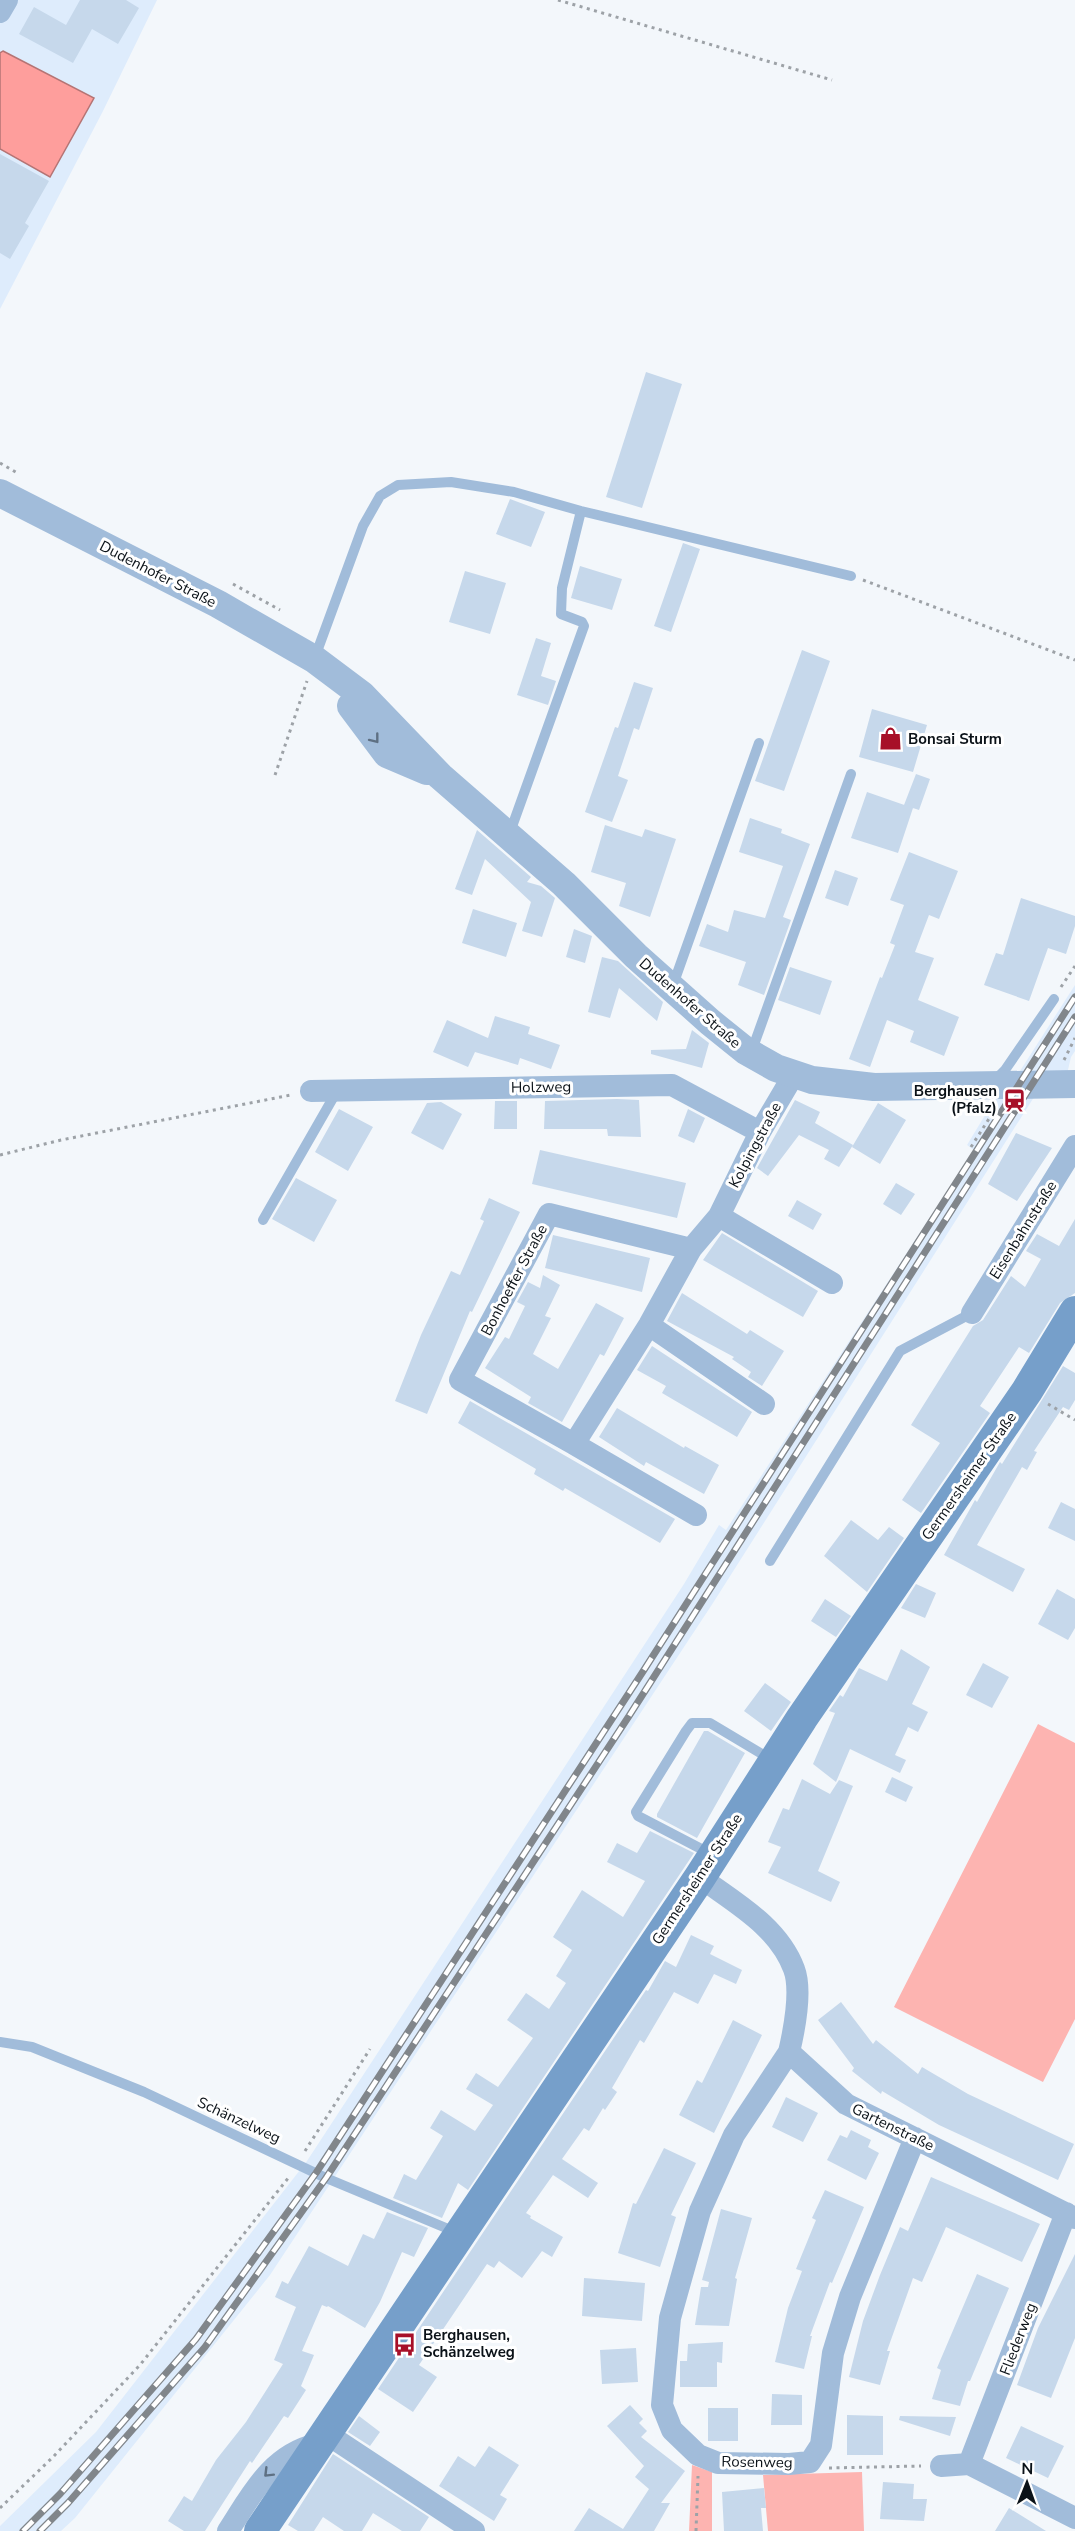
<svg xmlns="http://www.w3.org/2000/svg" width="1075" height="2531" font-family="'Nunito Sans',sans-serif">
<rect width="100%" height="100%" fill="#f3f7fb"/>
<path fill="#deecfc" d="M0,0H157L103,111L0,309Z
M1075,985V1051L1071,1057L1067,1074L1020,1071Z
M999,1092L1036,1094L713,1603L270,2275L75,2518L61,2531H0V2526L96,2432L307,2161L684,1584L719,1525L726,1530L974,1150L967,1145Z"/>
<path fill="#fdb4b1" d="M1038,1724L1075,1743V2019L1043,2082L894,2007Z
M692,2465L712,2472V2531H689Z
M862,2472L864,2531H768L763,2475Z"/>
<path fill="#fe9e9c" stroke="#b57474" stroke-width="1.5" d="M3,51L94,98L50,177L0,149V53Z"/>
<path fill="#c6d8eb" d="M80,0H126L139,8L118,44L92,29L73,63L19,34L34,7L66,25Z
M0,154L49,181L25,223L29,226L10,259L0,253Z
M646,372L682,384L642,508L606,497Z
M510,499L545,512L531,547L496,534Z
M683,543L700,549L671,632L654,626Z
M580,566L622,579L612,610L571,598Z
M465,571L506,583L490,634L449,622Z
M536,638L551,643L541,676L556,681L548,705L517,695Z
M802,650L830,661L784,791L755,781Z
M634,682L653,688L639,730L634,728L618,776L628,780L612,822L585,812L615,727L618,728Z
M872,709L927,725L913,772L859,757Z
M916,774L930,779L919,810L904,805Z
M867,792L913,808L898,853L851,838Z
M750,818L782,829L781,833L810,844L783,917L791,920L764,995L738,985L746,962L699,946L707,924L728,932L734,910L765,918L783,866L739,852Z
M605,825L642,837L645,829L676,839L650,917L619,906L626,883L591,872Z
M477,830L531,877L527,882L541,886L555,898L542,937L522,931L531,902L485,859L472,895L455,889Z
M909,852L958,871L939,919L929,915L915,952L934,958L918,1000L959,1017L944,1056L910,1042L914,1031L887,1020L870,1067L849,1059L880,977L882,978L895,945L890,943L904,905L890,900Z
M835,870L858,878L848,906L825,898Z
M1021,898L1075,916V926L1066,954L1048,948L1029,1001L984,985L996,953L1003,955Z
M473,909L517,923L506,957L462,943Z
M574,929L592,936L585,963L566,957Z
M602,957L618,961L663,1002L657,1021L619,988L610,1018L588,1012Z
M790,967L832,981L820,1015L778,1000Z
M495,1016L530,1027L528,1034L560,1045L551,1069L520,1058L518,1065L475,1052L468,1067L433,1052L447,1020L488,1038Z
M692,1030L709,1043L702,1068L651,1054V1050L686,1049Z
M617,1099L639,1100L641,1137L608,1136L607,1129H544L545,1101Z
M795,1100L820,1112L815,1123L853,1145L839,1167L824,1159L829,1150L799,1135L768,1176L757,1168Z
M495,1101H517V1129H494Z
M441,1102L462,1114L443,1150L411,1133L427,1103Z
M878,1103L906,1120L880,1164L852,1147Z
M339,1109L373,1127L348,1171L315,1152Z
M688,1109L705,1118L694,1143L678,1136Z
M1016,1133L1052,1148L1017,1201L988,1184Z
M540,1150L686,1183L677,1218L532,1184Z
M296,1178L337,1200L314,1242L272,1219Z
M896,1183L915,1194L901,1215L883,1204Z
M489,1198L520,1212L472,1312L470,1311L427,1414L395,1401L421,1335L451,1271L460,1275L484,1221L480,1219Z
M797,1200L822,1214L813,1230L788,1216Z
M1075,1219V1293L1060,1303L1029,1353L1019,1347L980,1406L990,1413L921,1513L902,1500L940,1443L911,1425L973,1326L983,1320L1011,1276L1025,1287L1041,1259L1026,1251L1037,1234L1059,1246Z
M722,1233L818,1291L803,1317L703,1260Z
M553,1235L650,1258L642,1292L545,1268Z
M543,1275L560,1285L545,1316L551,1318L533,1354L558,1369L596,1303L624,1318L604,1356L600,1354L562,1422L528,1403L531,1397L485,1368L505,1337L509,1339L525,1306L517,1302L528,1282L540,1288Z
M682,1293L747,1334L750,1330L784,1351L762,1386L748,1377L751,1372L732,1359L734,1357L667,1321Z
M652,1346L752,1412L737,1437L662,1393L666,1386L637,1370Z
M1063,1366L1075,1373V1400L1069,1410L1063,1407L1034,1451L1037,1452L1027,1470L1022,1467L977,1545L1025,1569L1013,1592L944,1555L975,1500L977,1502L1000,1462L1002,1464Z
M470,1401L675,1519L660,1543L565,1488L563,1491L534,1474L536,1469L458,1423Z
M617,1408L684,1448L685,1446L719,1465L704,1494L646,1462L644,1466L599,1437Z
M1061,1502L1075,1509V1541L1048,1528Z
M851,1520L878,1540L889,1527L904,1538L867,1592L824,1556Z
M916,1584L936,1593L925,1618L901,1608Z
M1057,1589L1075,1599V1628L1068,1640L1038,1624Z
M825,1599L851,1616L836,1637L811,1621Z
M901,1649L930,1667L912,1704L928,1712L918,1732L908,1727L895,1755L906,1760L900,1773L850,1749L836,1782L813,1764L835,1713L829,1711L840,1695L843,1697L859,1668L887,1681Z
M983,1663L1009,1677L992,1708L966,1695Z
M765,1683L791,1702L771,1731L744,1711Z
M704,1731H708L745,1753L697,1838L657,1817V1814Z
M892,1777L913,1787L906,1802L885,1792Z
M802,1779L830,1794L839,1780L853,1786L818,1871L840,1882L831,1902L768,1873L781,1847L768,1842L783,1808L789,1810Z
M650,1831L694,1853L468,2190L458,2183L442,2218L393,2198L404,2174L416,2180L443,2136L430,2128L441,2110L475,2131L493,2105L466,2089L476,2073L498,2087L533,2038L507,2020L526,1993L549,2009L566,1983L556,1976L572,1950L553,1937L582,1890L623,1917L645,1881L607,1862L617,1843L637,1853Z
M691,1935L714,1946L710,1954L742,1970L736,1984L714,1974L698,2004L674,1992L644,2043L640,2040L612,2088L617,2092L605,2110L603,2108L589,2131L584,2128L562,2159L598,2183L588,2198L553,2175L526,2213L531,2216L530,2218L563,2237L552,2257L542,2251L522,2278L499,2261L494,2268L487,2264L419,2365L437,2377L413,2412L378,2389L646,1990L648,1991L665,1961L676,1967Z
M841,2002L873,2044L876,2040L918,2074L922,2067L968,2094L1074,2144L1058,2180L939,2125L882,2091L881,2094L852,2071L854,2068L818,2020Z
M733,2020L762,2035L714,2133L679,2115L697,2080L702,2083Z
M786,2097L818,2113L803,2142L772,2127Z
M851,2130L871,2140L868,2147L879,2153L866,2180L827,2160L840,2135L847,2138Z
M664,2148L696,2163L671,2215L676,2217L660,2267L618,2253L633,2203L636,2204Z
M931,2177L1040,2224L1022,2262L946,2227L922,2282L913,2278L887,2351H890L880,2385L849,2377L863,2321L880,2275L900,2227L908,2231Z
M825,2190L864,2207L832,2283L830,2282L810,2336H812L804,2369L775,2362L788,2308L802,2271L796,2269L816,2220L812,2218Z
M721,2209L752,2218L735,2278L737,2279L729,2326L695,2325L701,2287H708L709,2282L702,2280Z
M387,2212L428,2228L414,2257L402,2252L380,2302L365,2328L328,2306L327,2307L322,2305L302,2351L314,2355L301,2386L306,2390L288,2418L284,2416L252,2463L250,2461L205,2531H184L168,2521L184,2496L192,2501L216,2460L246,2422L283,2364L274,2360L296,2307L275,2297L282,2281L288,2284L309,2246L348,2266L363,2234L374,2239Z
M1075,2254V2338L1051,2398L1017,2385L1038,2328Z
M977,2274L1009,2288L970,2381H968L960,2406L932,2399L941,2370L937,2368Z
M584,2278L645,2283L642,2321L582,2316Z
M723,2342L722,2363L717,2362V2387H680V2361H687L688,2344Z
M636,2348L638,2382L602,2384L600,2350Z
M772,2394L802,2395V2425H771Z
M630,2405L643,2419L639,2423L647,2431L641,2437L685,2471L661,2503H670L654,2531H574L589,2508L623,2529L649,2489L635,2477L644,2466L607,2426Z
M708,2408H738V2441H708Z
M847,2415L883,2416V2455H847Z
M359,2416L380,2432L370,2446L348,2432Z
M900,2416L956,2417L950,2436L899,2420Z
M1021,2426L1064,2446L1048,2478L1006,2458Z
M489,2446L519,2465L500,2495L507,2499L494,2521L439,2486L458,2456L475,2467Z
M333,2454L429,2517L420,2531H402L373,2513L362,2531H344L323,2517L314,2531H298L288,2525Z
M883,2482L914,2484L913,2499H927L924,2521L880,2519Z
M764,2488L766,2508H761L763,2531H724L722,2492Z
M1009,2508L1046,2531H995Z"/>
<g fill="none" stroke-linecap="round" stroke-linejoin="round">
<path stroke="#9da2a7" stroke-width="3" stroke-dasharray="3 4.5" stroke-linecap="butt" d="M558,0L832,80
M0,463L19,474
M863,580L1075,660
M233,584L280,610
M275,775L307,681
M1061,987L1075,966
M1064,1060L1075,1038
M971,1147L992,1114V1107
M0,1155L61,1140L291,1095
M1048,1404L1075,1420
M305,2151L370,2049
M829,2468L921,2466
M0,2508L53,2457L140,2365L289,2177
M696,2531L698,2476"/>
<path stroke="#a1bcda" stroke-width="10" d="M315,657L363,526L380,496L398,485L451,482L514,492L581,511L851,576
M509,835L584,626L582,622L561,614L562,588L581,511
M673,985L759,743
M751,1053L851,774
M994,1081L1005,1070L1054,999
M263,1220L337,1091
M770,1561L900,1351L972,1313
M711,1854L638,1816L636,1812L686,1731L692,1723H710L772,1760
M0,2042L32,2047L144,2092L326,2178L458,2233"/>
<path stroke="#a1bcda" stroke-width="22" d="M0,12L7,0
M311,1091L672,1085L760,1132
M719,1216L832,1283
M972,1313L1075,1146
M649,1325L764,1404
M574,1444L460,1380L549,1214L691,1249
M696,1515L574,1444L649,1325L691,1249L719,1216L760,1132L793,1076
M700,1877C735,1903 778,1926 794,1969C802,1990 794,2031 789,2052L846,2104L1075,2218
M789,2052L734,2135L700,2211L670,2318L662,2405L672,2430L698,2455L718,2463L789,2464L810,2462L821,2445L833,2353L850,2297L915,2138
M1066,2213L969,2464L1075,2518
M327,2434L474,2531
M941,2466L969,2464
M228,2531C252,2494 271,2455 317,2444"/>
<path stroke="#a1bcda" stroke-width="28" d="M0,493L218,604L314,659L362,695L440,776L564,884L636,956L710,1022L746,1051L776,1068L812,1080L874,1087L1075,1084
M351,706L387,754L427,771"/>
<path stroke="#769fca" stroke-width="32" d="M260,2531L700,1877L802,1718L1027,1391L1075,1312"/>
<defs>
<path id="rail" d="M23,2531L60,2494L196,2339L316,2173L642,1673L1075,997
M40,2531L68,2503L205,2347L326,2178L629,1716L1075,1017"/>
</defs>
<use href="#rail" stroke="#81868b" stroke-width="7"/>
<use href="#rail" stroke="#fff" stroke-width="4.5" stroke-dasharray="14" stroke-linecap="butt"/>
</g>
<defs><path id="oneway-chevron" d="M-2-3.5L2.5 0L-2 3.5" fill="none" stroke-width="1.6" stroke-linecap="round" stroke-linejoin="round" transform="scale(1.5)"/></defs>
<g stroke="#5e7083">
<use href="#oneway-chevron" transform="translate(375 739) rotate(52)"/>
<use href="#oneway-chevron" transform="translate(268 2473) rotate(135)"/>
</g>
<defs>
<symbol id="shop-bare" viewBox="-9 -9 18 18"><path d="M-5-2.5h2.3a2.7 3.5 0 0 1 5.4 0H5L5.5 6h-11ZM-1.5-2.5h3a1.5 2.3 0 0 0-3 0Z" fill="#a70f28" stroke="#fff" stroke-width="2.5" paint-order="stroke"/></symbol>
<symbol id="station-bare" viewBox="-9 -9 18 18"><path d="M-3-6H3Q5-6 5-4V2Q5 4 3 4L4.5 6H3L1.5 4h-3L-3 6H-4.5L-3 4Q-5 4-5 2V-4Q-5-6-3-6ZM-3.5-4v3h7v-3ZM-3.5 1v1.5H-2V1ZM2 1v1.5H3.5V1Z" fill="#a70f28" stroke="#fff" stroke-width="2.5" paint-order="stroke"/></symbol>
<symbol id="bus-bare" viewBox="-9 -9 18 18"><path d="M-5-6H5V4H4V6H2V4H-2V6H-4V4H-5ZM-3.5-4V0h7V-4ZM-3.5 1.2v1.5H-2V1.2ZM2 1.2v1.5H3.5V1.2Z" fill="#a70f28" stroke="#fff" stroke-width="2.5" paint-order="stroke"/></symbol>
</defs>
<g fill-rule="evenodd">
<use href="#shop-bare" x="874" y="722" width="33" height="33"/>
<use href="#station-bare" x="998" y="1084" width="33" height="33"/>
<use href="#bus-bare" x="388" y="2328" width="33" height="33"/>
</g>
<g text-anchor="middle" stroke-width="6" stroke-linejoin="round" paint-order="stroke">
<g font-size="15" fill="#0b1218" stroke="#fff">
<text transform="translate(158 574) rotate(27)" y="5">Dudenhofer Straße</text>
<text transform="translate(690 1003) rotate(41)" y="5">Dudenhofer Straße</text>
<text transform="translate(541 1087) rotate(-1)" y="5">Holzweg</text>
<text transform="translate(755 1145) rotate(-62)" y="5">Kolpingstraße</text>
<text transform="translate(1023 1230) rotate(-58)" y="5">Eisenbahnstraße</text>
<text transform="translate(514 1280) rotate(-62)" y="5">Bonhoeffer Straße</text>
<text transform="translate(969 1476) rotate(-55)" y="5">Germersheimer Straße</text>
<text transform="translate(697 1879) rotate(-57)" y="5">Germersheimer Straße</text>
<text transform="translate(239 2120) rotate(25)" y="5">Schänzelweg</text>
<text transform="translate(893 2127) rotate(26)" y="5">Gartenstraße</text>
<text transform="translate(1018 2339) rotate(-69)" y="5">Fliederweg</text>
<text transform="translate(757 2462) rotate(1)" y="5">Rosenweg</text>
</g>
<g font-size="15" font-weight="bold" fill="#0b1218" stroke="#fff" text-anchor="start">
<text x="908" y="744">Bonsai Sturm</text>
<text x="997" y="1096" text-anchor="end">Berghausen<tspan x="997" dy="17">(Pfalz)</tspan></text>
<text x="423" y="2340">Berghausen,<tspan x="423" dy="17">Schänzelweg</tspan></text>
</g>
</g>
<g transform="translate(1027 2483) rotate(1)" stroke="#ffffff" stroke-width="4.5" paint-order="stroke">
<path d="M0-4.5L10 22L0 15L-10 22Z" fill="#0b1218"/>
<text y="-9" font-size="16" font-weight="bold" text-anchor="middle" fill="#0b1218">N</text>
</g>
</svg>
